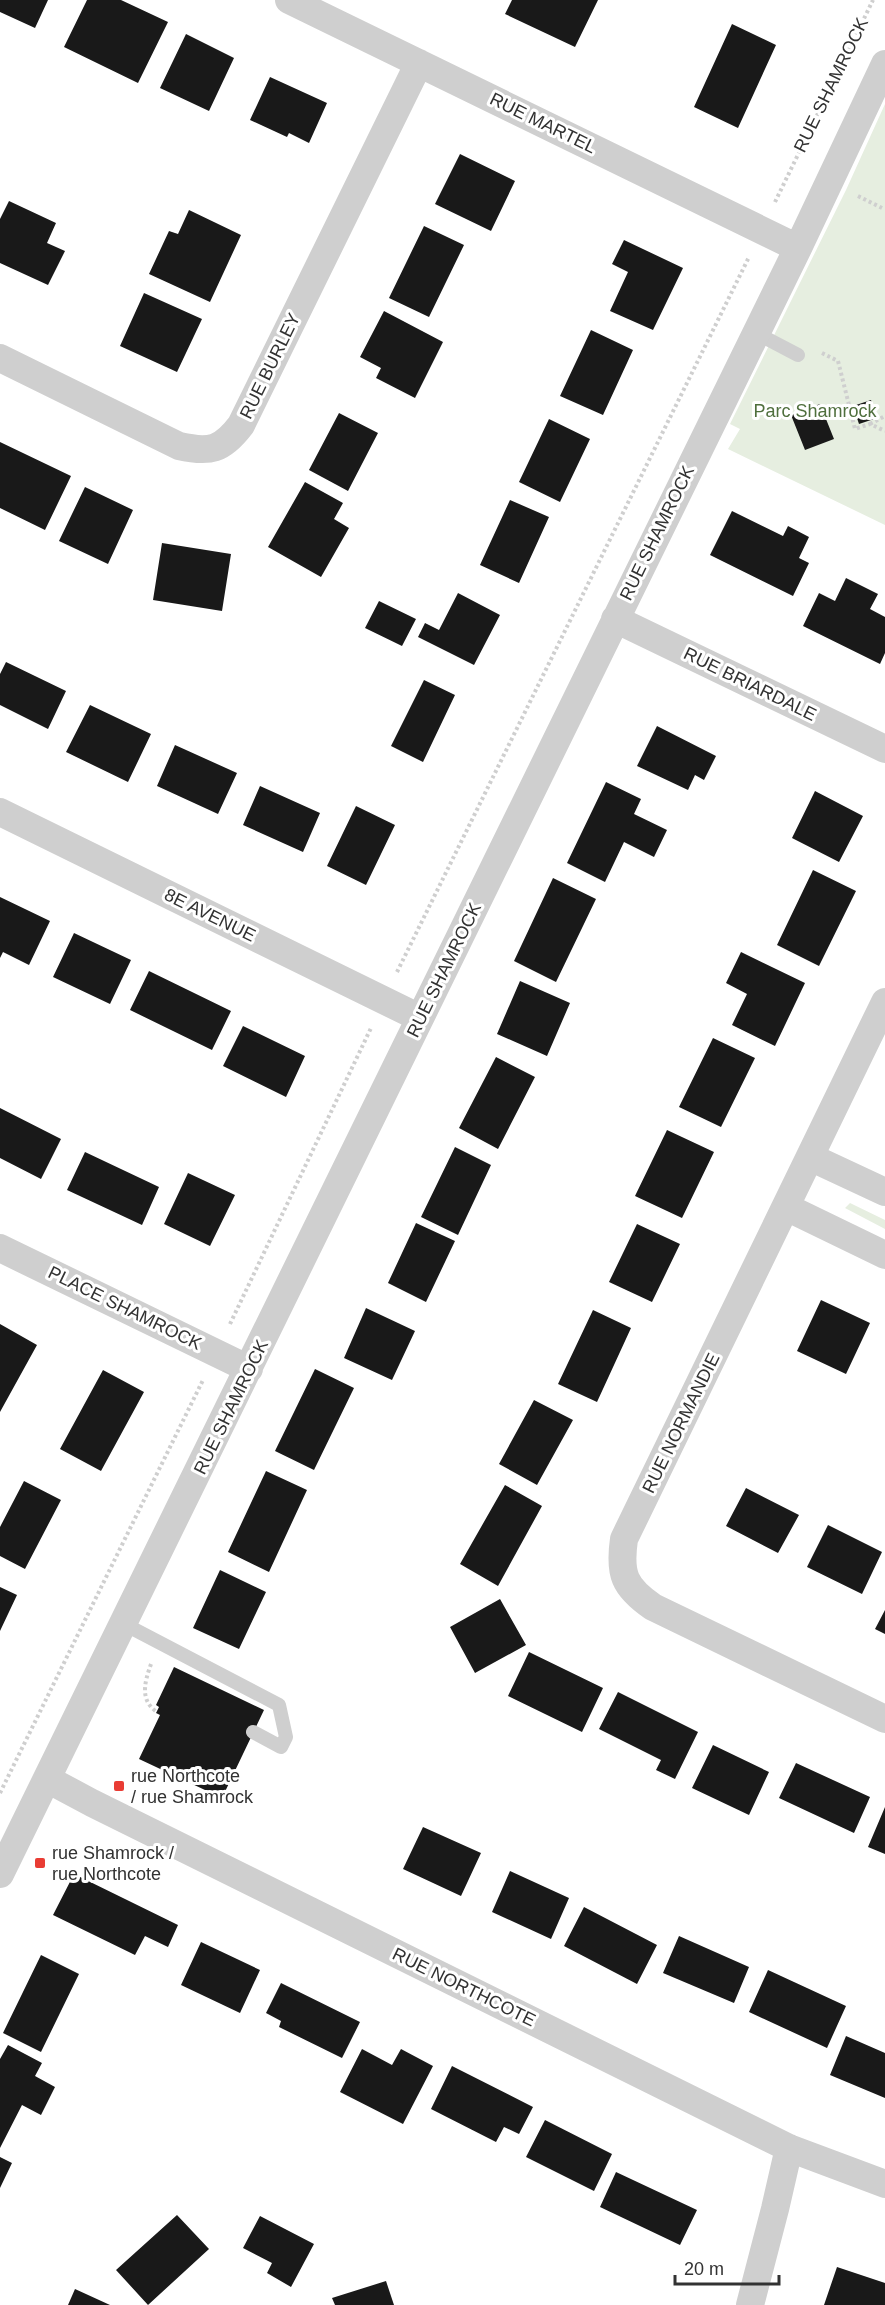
<svg xmlns="http://www.w3.org/2000/svg" width="885" height="2305" font-family="Arial,sans-serif">
<rect width="100%" height="100%" fill="#fff"/>
<path fill="#e6eee0" d="M885,104V525L728,449L740,429L730,424L846,190Z
M850,1203L885,1220V1229L845,1208Z"/>
<path fill="#191919" d="M0,0H48L35,28L0,12Z
M87,0H121L168,22L138,83L64,47Z
M512,0H598L575,47L505,14Z
M732,24L776,45L738,128L694,107Z
M186,34L234,58L209,111L160,88Z
M270,77L327,103L309,143L289,133L287,137L250,120Z
M460,154L515,181L491,231L435,204Z
M9,201L56,223L47,243L65,251L48,285L0,263V219Z
M189,210L241,235L210,302L149,274L169,231L178,234Z
M424,226L464,245L429,317L389,298Z
M624,240L683,268L653,330L610,311L628,272L612,264Z
M144,293L202,319L177,372L120,346Z
M384,311L443,342L415,398L376,378L381,368L360,357Z
M591,330L633,350L603,415L560,396Z
M871,400L877,418L859,424L853,406Z
M820,404L834,439L805,450L791,415Z
M339,413L378,433L348,491L309,470Z
M549,419L590,439L560,502L519,482Z
M0,442L71,476L45,530L0,508Z
M305,482L343,503L334,519L349,528L321,577L268,547Z
M85,487L133,510L108,564L59,541Z
M510,500L549,517L519,583L480,565Z
M732,511L783,536L788,526L809,537L799,558L809,563L793,596L710,555Z
M162,543L231,554L222,611L153,600Z
M846,578L878,594L870,609L885,617V653L880,664L803,626L819,593L835,601Z
M458,593L500,615L474,665L418,637L425,623L439,630Z
M379,601L416,619L402,646L365,628Z
M6,662L66,691L48,729L0,705V674Z
M424,680L455,695L423,762L391,746Z
M90,705L151,734L128,782L66,752Z
M657,726L716,756L704,780L695,775L688,790L637,766Z
M175,745L237,773L218,814L157,786Z
M606,782L641,799L634,814L667,830L654,857L624,842L605,882L567,863Z
M260,786L320,813L303,852L243,825Z
M815,791L863,816L839,862L792,838Z
M356,806L395,825L366,885L327,866Z
M813,870L856,891L819,966L777,945Z
M553,878L596,899L556,982L514,961Z
M0,897L50,921L29,965L3,952L0,958Z
M74,933L131,960L110,1004L53,977Z
M741,952L805,983L775,1046L732,1025L747,994L726,983Z
M149,971L231,1011L212,1050L130,1010Z
M520,981L570,1003L547,1056L497,1034Z
M243,1026L305,1056L286,1097L223,1066Z
M713,1038L755,1058L721,1127L679,1107Z
M496,1057L535,1077L498,1149L459,1128Z
M0,1108L61,1139L41,1179L0,1158Z
M667,1130L714,1152L682,1218L635,1196Z
M455,1147L491,1165L458,1235L421,1217Z
M85,1152L159,1187L142,1225L67,1190Z
M188,1173L235,1195L210,1246L164,1224Z
M416,1223L455,1241L426,1302L388,1283Z
M637,1224L680,1244L652,1302L609,1282Z
M821,1300L870,1323L846,1374L797,1351Z
M366,1308L415,1331L392,1380L344,1358Z
M593,1310L631,1328L597,1402L558,1384Z
M0,1324L37,1345L0,1412Z
M315,1369L354,1388L314,1470L275,1451Z
M103,1370L144,1392L101,1471L60,1449Z
M534,1400L573,1420L537,1485L499,1464Z
M266,1471L307,1490L269,1572L228,1552Z
M24,1481L61,1500L25,1569L0,1556V1527Z
M505,1485L542,1506L498,1586L460,1564Z
M746,1488L799,1515L778,1553L726,1526Z
M828,1525L882,1552L862,1594L807,1567Z
M220,1570L266,1592L239,1649L193,1628Z
M0,1587L17,1595L0,1631Z
M500,1599L526,1645L475,1673L450,1627Z
M885,1610V1634L875,1629Z
M529,1652L603,1688L582,1732L508,1696Z
M174,1667L264,1710L222,1798L139,1759L160,1715L156,1713L159,1707L156,1705Z
M618,1692L698,1732L675,1779L656,1770L661,1760L599,1729Z
M713,1745L769,1772L749,1815L692,1788Z
M796,1763L870,1797L854,1833L779,1798Z
M885,1807V1854L868,1847Z
M423,1827L481,1853L461,1896L403,1869Z
M510,1871L569,1898L551,1939L492,1912Z
M74,1874L178,1925L168,1947L145,1936L135,1955L53,1915Z
M584,1907L657,1945L637,1984L564,1946Z
M679,1936L749,1967L734,2003L663,1973Z
M201,1942L260,1970L240,2013L181,1985Z
M41,1955L79,1974L41,2052L3,2033Z
M768,1970L846,2006L827,2048L749,2012Z
M281,1983L360,2022L342,2058L279,2027L281,2021L266,2013Z
M846,2036L885,2053V2098L830,2075Z
M8,2045L42,2063L35,2076L55,2087L41,2115L22,2105L0,2148V2059Z
M362,2049L392,2065L401,2049L433,2066L403,2124L340,2092Z
M452,2066L533,2107L519,2134L504,2127L496,2142L431,2109Z
M545,2120L612,2154L594,2191L526,2157Z
M0,2157L12,2163L0,2188Z
M616,2172L697,2210L680,2245L600,2207Z
M177,2215L209,2249L148,2305L116,2270Z
M260,2216L314,2244L291,2287L267,2273L272,2263L243,2248Z
M837,2267L885,2283V2305H824Z
M386,2281L394,2305H335L332,2298Z
M75,2289L110,2305H68Z"/>
<g fill="none" stroke-linecap="round" stroke-linejoin="round">
<path stroke="#cfcfcf" stroke-width="4" stroke-dasharray="3 3" stroke-linecap="butt" d="M858,196L882,208
M775,202L873,0
M822,353L838,361L855,429L870,424L885,431
M870,424L885,416
M397,972L749,257
M230,1324L371,1028
M151,1664C145,1681 139,1700 157,1712
M0,1793L203,1380"/>
<path stroke="#cfcfcf" stroke-width="14" d="M756,333L798,355
M124,1624L279,1705L286,1737L281,1747L253,1732"/>
<path stroke="#cfcfcf" stroke-width="28" d="M289,0L798,248
M0,358L179,446C210,453 222,450 241,425L419,63
M615,619L885,749
M0,812L420,1018
M885,1002L624,1539C619,1574 624,1587 653,1607L885,1719
M810,1157L885,1192
M786,1207L885,1255
M0,1248L249,1369
M47,1779L92,1803L789,2148L885,2184
M0,1874L798,248L885,64
M750,2305L775,2209L789,2148"/>
</g>
<g fill="#e93c34" stroke="#fff" stroke-width="2">
<rect x="113" y="1780" width="12" height="12" rx="3"/>
<rect x="34" y="1857" width="12" height="12" rx="3"/>
</g>
<g text-anchor="middle" stroke-width="6" stroke-linejoin="round" paint-order="stroke">
<g font-size="18" fill="#323232" stroke="#fff">
<text transform="translate(831 85) rotate(-64)" y="6">RUE SHAMROCK</text>
<text transform="translate(543 123) rotate(26)" y="6">RUE MARTEL</text>
<text transform="translate(270 366) rotate(-64)" y="6">RUE BURLEY</text>
<text transform="translate(657 533) rotate(-64)" y="6">RUE SHAMROCK</text>
<text transform="translate(750 684) rotate(26)" y="6">RUE BRIARDALE</text>
<text transform="translate(210 915) rotate(26)" y="6">8E AVENUE</text>
<text transform="translate(444 970) rotate(-64)" y="6">RUE SHAMROCK</text>
<text transform="translate(125 1308) rotate(26)" y="6">PLACE SHAMROCK</text>
<text transform="translate(231 1407) rotate(-64)" y="6">RUE SHAMROCK</text>
<text transform="translate(681 1423) rotate(-64)" y="6">RUE NORMANDIE</text>
<text transform="translate(464 1987) rotate(26)" y="6">RUE NORTHCOTE</text>
</g>
<g font-size="18" fill="#4f6f3d" stroke="#fff">
<text x="815" y="417">Parc Shamrock</text>
</g>
<g font-size="18" fill="#323232" stroke="#fff" text-anchor="start">
<text x="131" y="1782">rue Northcote<tspan x="131" dy="21">/ rue Shamrock</tspan></text>
<text x="52" y="1859">rue Shamrock /<tspan x="52" dy="21">rue Northcote</tspan></text>
</g>
</g>
<path d="M675 2275v9h104v-9" fill="none" stroke="#323232" stroke-width="3"/>
<text x="684" y="2275" font-size="18" fill="#323232" stroke="#ffffff" stroke-width="4.5" paint-order="stroke">20 m</text>
</svg>
